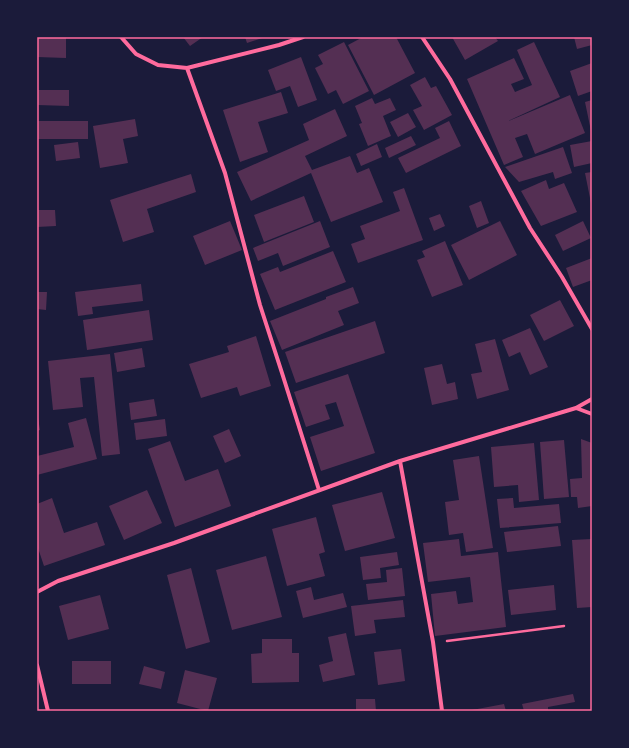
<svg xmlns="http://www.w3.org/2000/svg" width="629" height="748" font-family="Inter,sans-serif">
<rect width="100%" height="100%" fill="#1b1b3a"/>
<path fill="#542f53" d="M37,37H66V58L37,57Z
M183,37H203L190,46Z
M245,37H265L247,43Z
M363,37H396L415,73L374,95L348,45Z
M452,37H495L498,41L465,60Z
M574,37H592V45L577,49Z
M344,42L369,91L343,104L336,90L328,94L315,68L323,64L318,55Z
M534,42L560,97L506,122L570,95L585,133L535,154L527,134L515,138L523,157L504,165L467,79L514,58L524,79L511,84L515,92L532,85L517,50Z
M301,57L317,100L298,107L290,86L276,91L268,70Z
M592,63V91L578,96L570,71Z
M425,77L431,88L436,86L452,115L424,130L413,110L422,106L410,85Z
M37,90H69V106L37,105Z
M281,92L288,113L258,122L268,152L240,162L223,110Z
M372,98L375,104L390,98L396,110L383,116L391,136L368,146L359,124L362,123L355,106Z
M592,100V131H591L585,102Z
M335,109L347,136L305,156L312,170L350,156L357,173L369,168L383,202L331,222L311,173L251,201L237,172L309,140L303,124Z
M408,113L416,127L398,137L390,122Z
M135,119L138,136L123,139L128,163L100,168L93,126Z
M38,121H88V139H38Z
M449,121L461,146L406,173L398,158L440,138L435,128Z
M411,136L416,145L389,158L385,148Z
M592,141V163L574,167L570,145Z
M78,142L80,158L56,161L54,145Z
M377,144L382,157L361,166L356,154Z
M563,147L572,173L555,179L553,172L519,182L505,167Z
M592,172V203H591L585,173Z
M191,174L196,192L147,209L154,232L123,242L110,200Z
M546,180L549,189L564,183L577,212L541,226L521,191Z
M404,188L423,240L358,263L351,244L365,239L360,226L400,211L393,192Z
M304,196L314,222L264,242L254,215Z
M481,201L489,223L477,228L469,206Z
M37,210H55L56,226L37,227Z
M440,214L445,226L434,231L429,218Z
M230,221L242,250L205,265L193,236Z
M320,221L330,247L283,266L278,253L258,261L253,248Z
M500,221L517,255L469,280L451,245Z
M583,221L591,238L563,251L555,235Z
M445,241L463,285L432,297L417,260L425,257L422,251Z
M333,251L346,282L275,310L260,274L278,267L280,272Z
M592,258V280L573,287L566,268Z
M141,284L143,301L92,307L93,314L78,316L75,292Z
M353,287L359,303L338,311L344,325L282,350L270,321L326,299V297Z
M37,292H47L46,310L37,309Z
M560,300L574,326L544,341L530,315Z
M149,310L153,340L87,350L83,320Z
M375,321L385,353L296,383L285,352Z
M530,328L548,367L530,375L520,352L509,357L502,340Z
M256,336L271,386L240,396L237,387L201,398L189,364L229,352L227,346Z
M495,339L509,390L477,399L471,374L482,372L475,344Z
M142,348L145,367L117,372L114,353Z
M110,354L120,454L102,456L94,377L80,378L83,407L53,410L48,361Z
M442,364L447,384L455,382L458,399L432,405L424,368Z
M348,374L375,453L321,471L310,437L344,426L336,402L325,405L330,419L306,427L294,392Z
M154,399L157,416L131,420L129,403Z
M38,418L40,430L37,431V419Z
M86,418L97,459L37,475V456L74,447L68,423Z
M165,419L167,436L136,440L134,423Z
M229,429L241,456L225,463L213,436Z
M581,439L592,443V506L578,508L577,497H571L570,479L582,478Z
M564,440L569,497L544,499L540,442Z
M170,441L185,481L218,469L231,506L175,527L148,449Z
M534,443L539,500L519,502L518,485L494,487L491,447Z
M479,456L493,548L466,552L463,533L449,535L445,502L459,500L453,460Z
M147,490L162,523L124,540L109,506Z
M382,492L395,538L345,551L332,505Z
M52,498L64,533L97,522L105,545L44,566L37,545V504Z
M513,498L514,508L559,504L561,523L500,528L497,499Z
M316,517L325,552L319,554L325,576L287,586L272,529Z
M558,526L561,546L507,552L504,532Z
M459,539L461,556L498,552L506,627L435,636L431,594L456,591L458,604L473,602L470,577L428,582L423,543Z
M592,539V607L577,608L572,540Z
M397,552L399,565L380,568L381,578L363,580L360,557Z
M266,556L282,617L232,630L216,570Z
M191,568L210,642L186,649L167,575Z
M402,568L405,596L368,600L366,584L387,582L386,570Z
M554,585L556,610L511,615L508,590Z
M311,587L314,600L343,593L347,607L303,618L296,591Z
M100,595L109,629L68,640L59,606Z
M403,600L405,617L374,620L376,633L355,636L351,606Z
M346,633L355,675L323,682L319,665L333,661L328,637Z
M262,639H292V653H299V682L252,683L251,654L262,653Z
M401,649L405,681L378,685L374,652Z
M72,661H111V684H72Z
M144,666L165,672L161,689L139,684Z
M185,670L217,678L208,711L177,703Z
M573,694L575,702L548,707V711H524L522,704Z
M356,699H375L376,711H356Z
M504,704L506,711H472V710Z"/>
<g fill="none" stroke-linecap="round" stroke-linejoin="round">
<path stroke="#ff6b9d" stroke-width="2.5" d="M447,641L564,626"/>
<path stroke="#ff6b9d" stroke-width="4" d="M121,37L136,54L158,65L187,68L225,173L260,305L282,373L319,490
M422,37L450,79L530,228L562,277L592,329
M187,68L279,45L303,37
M576,408L592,414
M400,461L433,642L442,711
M37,592L58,581L174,543L400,461L576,408L592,399
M37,665L48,711"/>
</g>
<rect width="629" height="748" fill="none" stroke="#1b1b3a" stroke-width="76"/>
<rect x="38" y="38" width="553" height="672" fill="none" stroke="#ff6b9d" stroke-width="1.5"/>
</svg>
